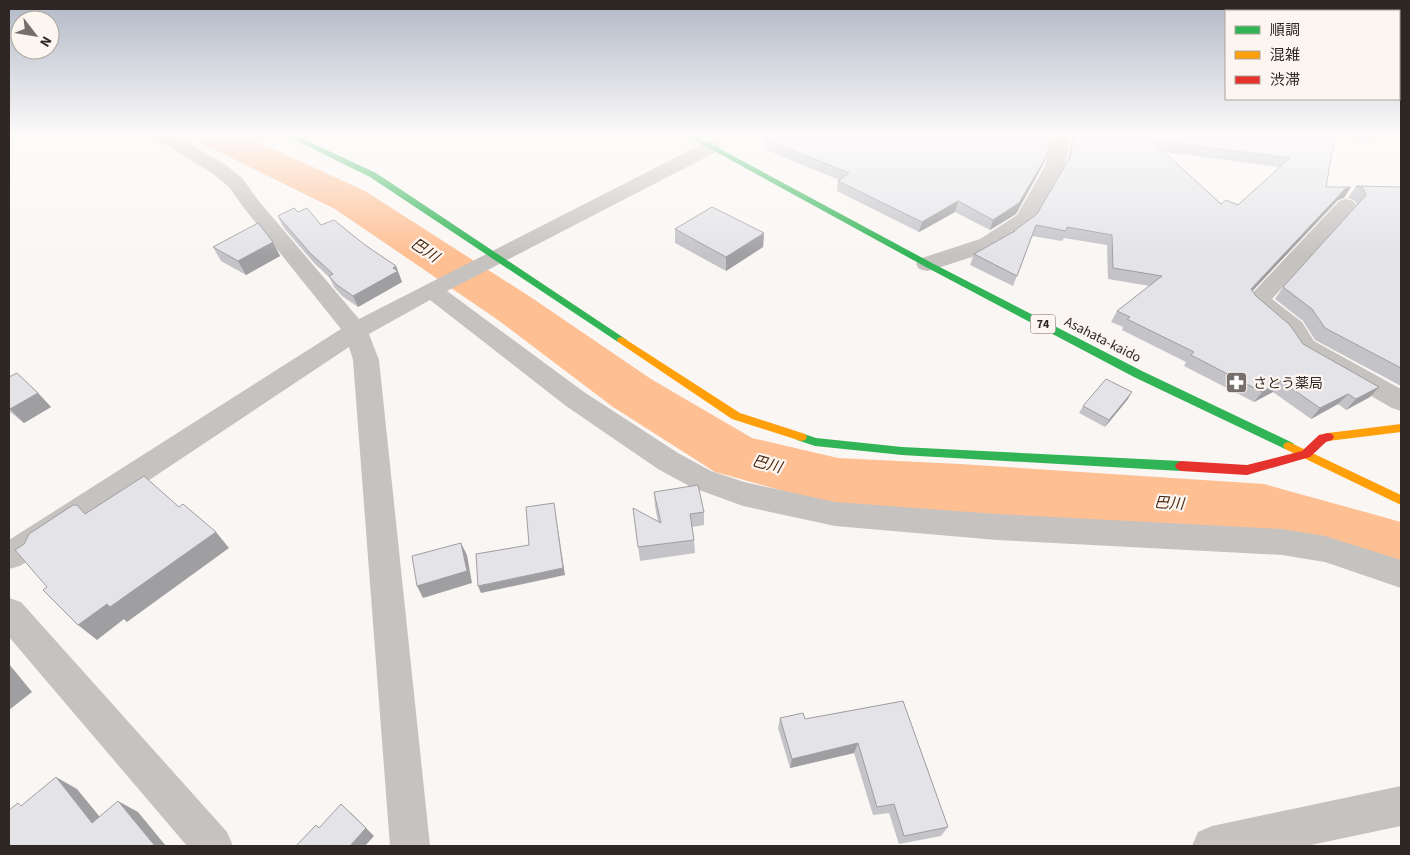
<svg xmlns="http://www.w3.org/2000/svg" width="1410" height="855" font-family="'Source Sans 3','Noto Sans JP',sans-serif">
<rect width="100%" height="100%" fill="#faf6f3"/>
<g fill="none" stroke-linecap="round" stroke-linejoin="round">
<path fill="#febf93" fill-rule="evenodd" d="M197,136H246L365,191L532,298L651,379L752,438L838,458L960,464L1264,484L1401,522V576L1264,534L960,512L838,506L715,472L613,407L498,320L335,209L203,144Z"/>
<path fill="#c5c2c0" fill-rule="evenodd" d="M154,136H176L226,165L243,179L258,200L359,319L704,143L711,141L718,143L720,147L718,151L447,291L584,392L678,453L711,471L744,482L835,502L997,514L1282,529L1325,536L1401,560V588L1325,562L1282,555L997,540L835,526L743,506L691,487L658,469L566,406L430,300L369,334L379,360L430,846H390L353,360L349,347L20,566L9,569V540L341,329L244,208L229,187L212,173L157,140Z
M1052,136H1070L1065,166L1032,223L996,249L935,269L927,271L919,269L916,264L919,259L980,239L1017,215L1045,166Z
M1346,199L1353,201L1356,205L1353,209L1272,299L1302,322L1314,341L1401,389V411L1392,408L1296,353L1284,334L1250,305L1246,300L1339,201Z
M9,598L21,602L227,832L233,846H187L9,637Z
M1401,786V826L1306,846H1192L1198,832L1212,826Z"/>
<path fill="#30b455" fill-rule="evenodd" d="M287,136H297L376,173L627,340L626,342H618L370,177Z
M687,136H696L930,262L1142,371L1293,443L1295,446L1293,449H1285L1134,377L924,266Z
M801,433L816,438L902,447L1181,461L1185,463L1187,466L1185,469L1181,471L902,455L815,446L797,440L795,437L797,434Z"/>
<path fill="#ff9f0a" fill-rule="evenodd" d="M622,337L740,413L805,434L807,437L805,440L801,441L732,419L618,342L617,340L618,338Z
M1401,424V432L1328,441L1324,440L1322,437L1324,434L1328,433Z
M1289,442L1401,495V505L1285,449L1283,446L1285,443Z"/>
<path fill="#e5322d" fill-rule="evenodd" d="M1328,433L1332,434L1334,437L1332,440L1326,442L1310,457L1247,475L1181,471L1177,469L1175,466L1177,463L1181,461L1247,465L1302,451L1319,435Z"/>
</g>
<path fill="#c3c3c8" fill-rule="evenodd" d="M1072,136H1335L1326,187L1344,198L1338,200L1252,291L1256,296L1303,344L1370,397L1346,410L1338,404L1311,419L1273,392L1254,402L1184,366L1186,362L1122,330L1123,327L1111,322L1117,311L1150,286L1108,279L1107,245L1064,238L1062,241L1032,236L1013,286L970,265L974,254L1013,233L1014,231L1037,214L1067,162ZM1164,152L1280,167L1238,205L1221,204Z
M1340,136H1373L1369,143Z
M765,139L1043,165L1016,214L990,230L955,212L919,232L837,191L838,181L839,180L764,149Z
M1356,186L1401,187V386L1315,340L1303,321L1275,299L1283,287L1357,205L1354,200L1348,198Z
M298,212L321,225L365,245L396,266L402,282L358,307L342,296L334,287L330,278L315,264L283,227L278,216Z
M675,229L764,233L763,247L726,271L675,243Z
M273,242L280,256L246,275L221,261L213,247Z
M9,377L38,393L51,407L24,423L9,411Z
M1128,399L1105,427L1079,413L1083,406Z
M654,492L704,512V525L692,527L694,540L695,553L640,561L633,508L658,522L655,506Z
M903,701L948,827L941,836L899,844L889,813L873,815L854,753L790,768L778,728L780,718L805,719Z"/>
<path fill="#9f9fa2" d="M1047,155L1043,165L1016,214L990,230L993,220Z
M1351,187L1344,198L1338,200L1244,300L1251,289L1345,189Z
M958,201L955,212L919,232L922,222Z
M764,233L763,247L726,271V257Z
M273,242L280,256L246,275L238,261Z
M396,266L402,282L358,307L353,296Z
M1281,381L1273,392L1254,402L1262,392Z
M1379,387L1370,397L1346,410L1356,399Z
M1132,392L1128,399L1105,427L1109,420Z
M38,393L51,407L24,423L10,409Z
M1348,394L1338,404L1311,419L1320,408Z
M554,503L565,575L481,593L478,586L563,568Z
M216,532L229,548L127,622L124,619L97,640L78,625L107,604Z
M461,543L467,555L472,583L423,598L417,586Z
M9,664L32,692L9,710Z
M858,743L854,753L790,768L792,759Z
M56,777L77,789L113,833L92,823Z
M118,801L138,812L166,846H155Z
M350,812L374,836L365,846H350Z"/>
<path fill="#e3e3e8" stroke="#9f9fa2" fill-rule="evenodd" d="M768,136H1052L1047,155L1019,203L993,220L958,201L922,222L838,181L849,173L765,139Z
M1074,136H1335L1326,187H1351L1345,189L1251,289L1256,296L1290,325L1303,344L1379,387L1356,399L1348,394L1320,408L1281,381L1262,392L1191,355L1194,352L1127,319L1130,317L1117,311L1162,276L1113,268L1112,235L1067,227L1066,231L1036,225L1017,276L974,254L1015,231H1014L1037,214L1070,157ZM1151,140L1290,158L1238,205L1226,200L1221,204Z
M1356,186L1401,187V368L1325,328L1312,309L1283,287L1366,195L1363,188Z
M712,207L764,233L726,257L675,229Z
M294,208L298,212L307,208L321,225L334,220L365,245L396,266L393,268L398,271L353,296L337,285L329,276L333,274L310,253L278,216Z
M258,223L273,242L238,261L213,247Z
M17,373L38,393L10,409L9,408V377Z
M1106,379L1132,392L1109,420L1083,406Z
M144,476L179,507L183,504L216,532L110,607L107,604L78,625L43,590L47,587L15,550L24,544L29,534L73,505H77L85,514Z
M698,485L704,512L690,514L694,540L638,547L633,508L661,523L654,492Z
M554,503L563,568L478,586L476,554L529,545L526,507Z
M461,543L467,571L417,586L412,556Z
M903,701L948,827L904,836L894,804L877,807L858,743L792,759L780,718L803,713L805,719Z
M56,777L92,823L118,801L155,846H9V810L18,803L21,806Z
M341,804L366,828L350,846H296L316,825L319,828Z"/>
<linearGradient id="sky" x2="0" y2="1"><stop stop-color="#b1b8c6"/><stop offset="0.53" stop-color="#fdfbfa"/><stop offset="1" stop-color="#fdfbfa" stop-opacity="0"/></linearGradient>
<rect width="1410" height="256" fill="url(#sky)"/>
<defs>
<symbol id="pharmacy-square" viewBox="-11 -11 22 22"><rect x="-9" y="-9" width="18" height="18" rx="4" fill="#766f6c" stroke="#fdf5f0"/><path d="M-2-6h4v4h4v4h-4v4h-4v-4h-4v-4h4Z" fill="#fff"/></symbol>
</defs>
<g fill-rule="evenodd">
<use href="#pharmacy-square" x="1224" y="370" width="25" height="25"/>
</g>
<g text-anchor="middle" stroke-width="4.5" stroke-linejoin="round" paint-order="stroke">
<rect fill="#fdf5f0" stroke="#6d6560" stroke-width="1" x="1030.5" y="314.5" width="25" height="19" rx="4"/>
<g font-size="12" font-weight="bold" fill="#2f2723">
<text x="1043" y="328">74</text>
</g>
<g font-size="14" fill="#2f2723" stroke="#fdf5f0">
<text transform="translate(1103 339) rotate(27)" y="5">Asahata-kaido</text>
</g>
<g font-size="14" fill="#2f2723" stroke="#fdf5f0" text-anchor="start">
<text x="1253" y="388">さとう薬局</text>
</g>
<g font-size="15" font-style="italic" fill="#48260c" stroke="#fdf5f0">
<text transform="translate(425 250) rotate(34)" y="5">巴川</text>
<text transform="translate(767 464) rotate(15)" y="5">巴川</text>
<text transform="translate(1169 503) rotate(4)" y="5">巴川</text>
</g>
</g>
<rect width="1410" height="855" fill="none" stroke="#2f2723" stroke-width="20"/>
<rect x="1225" y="10" width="175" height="90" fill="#fdf5f0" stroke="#aba39e"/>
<rect x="1235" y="26" width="25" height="8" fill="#30b455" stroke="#aba39e"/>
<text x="1270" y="35" font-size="15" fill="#2f2723">順調</text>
<rect x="1235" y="51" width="25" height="8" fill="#ff9f0a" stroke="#aba39e"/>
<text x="1270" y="60" font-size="15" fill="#2f2723">混雑</text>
<rect x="1235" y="76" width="25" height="8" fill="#e5322d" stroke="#aba39e"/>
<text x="1270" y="85" font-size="15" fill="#2f2723">渋滞</text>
<g transform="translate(35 35) rotate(121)"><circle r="24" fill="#fdf5f0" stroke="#aba39e"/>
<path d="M0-4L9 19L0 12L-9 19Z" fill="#766f6c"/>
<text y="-8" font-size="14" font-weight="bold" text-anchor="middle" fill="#2f2723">N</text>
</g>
</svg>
